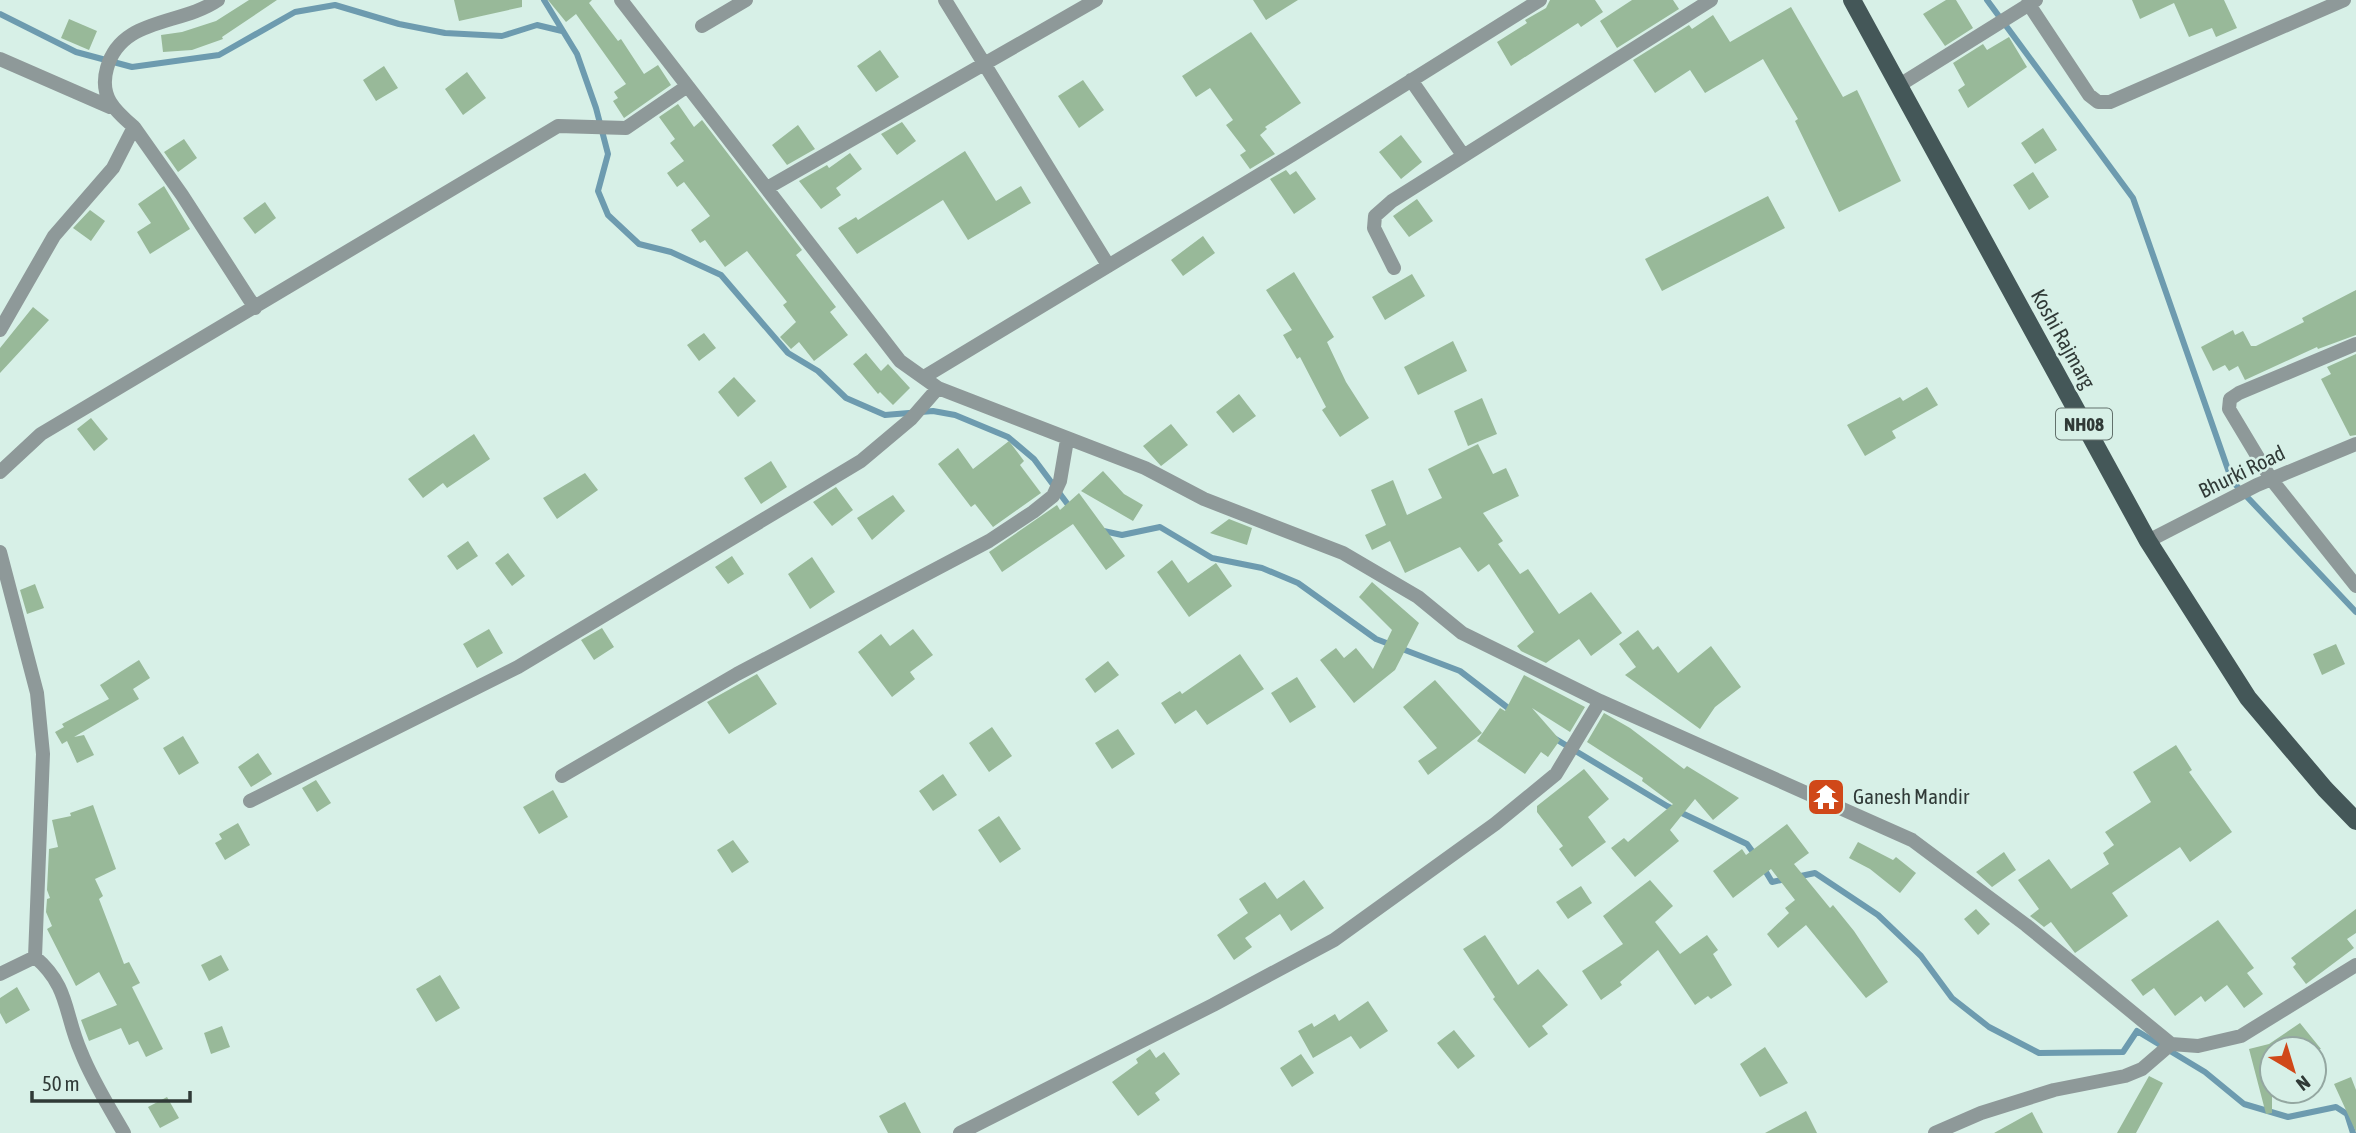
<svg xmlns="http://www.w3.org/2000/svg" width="2356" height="1133" font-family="'Asap Condensed',sans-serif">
<rect width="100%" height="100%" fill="#d7f0e7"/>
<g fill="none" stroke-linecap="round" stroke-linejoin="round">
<path stroke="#6d9baf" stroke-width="6" d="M544,0L577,54L596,108L608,154L598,191L608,215L639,244L671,252L721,275L788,353L818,371L846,398L885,415L933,411L955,415L1008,437L1034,459L1072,510
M1987,0L2133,198L2232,481L2356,612
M0,14L76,52L132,67L219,55L295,12L335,5L399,24L445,33L502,36L537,25L562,31
M1099,530L1122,535L1160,527L1212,558L1262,568L1298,583L1376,639L1460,671L1512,711
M1554,738L1667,806L1747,844L1755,855
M1763,867L1772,882L1786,879
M1796,877L1815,873L1878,915L1921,956L1952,998L1989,1027L2039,1053L2123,1052L2137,1031L2205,1072L2244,1104L2288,1117L2336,1107L2347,1114L2353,1133"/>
</g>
<path fill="#98b999" d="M249,0H277L222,37L223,39L192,50L163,52L161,35L182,32L216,21Z
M454,0H522V7L459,21Z
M548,0H592L589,3L618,41L621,39L644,74L658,65L671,85L624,118L613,101L618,98L614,92L626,84L576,14L566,22Z
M1253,0H1298L1266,20Z
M1550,0H1595L1603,12L1581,27L1578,23L1511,66L1497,42L1527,23L1525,20L1546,8Z
M1632,0H1673L1679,9L1617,48L1600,21Z
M1946,0H1956L1973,28L1945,46L1923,14Z
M2132,0H2224L2237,28L2216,37L2212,28L2189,37L2174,3L2140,19Z
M1791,7L1843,97L1857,90L1901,181L1839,212L1795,121L1798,119L1763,59L1705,93L1690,70L1655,93L1633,60L1689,25L1692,29L1713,15L1730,42Z
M69,19L97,31L89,50L61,38Z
M1251,32L1301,103L1265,127L1267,129L1260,135L1275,154L1250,169L1240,155L1246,151L1226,125L1233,120L1210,88L1196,97L1182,76Z
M2009,37L2027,67L1968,108L1958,90L1965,85L1953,63L1983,44L1987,50Z
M880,50L899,77L876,92L857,66Z
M384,66L398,88L376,101L363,80Z
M467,72L486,98L463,115L445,89Z
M1083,80L1104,110L1079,128L1058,96Z
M678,104L694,127L702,120L802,250L796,255L836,307L830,312L848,335L814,361L799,342L791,349L780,337L796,322L783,305L787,302L747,251L725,267L705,240L700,243L691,230L710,216L684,182L677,187L667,173L684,161L670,143L675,139L659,117Z
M902,122L916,141L897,155L881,134Z
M798,125L815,149L787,165L772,145Z
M2043,128L2057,150L2035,164L2021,143Z
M1401,135L1422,162L1401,179L1379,152Z
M184,139L197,158L178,172L164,152Z
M965,151L996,201L1021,186L1031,203L968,240L943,200L857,254L838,228L856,217L858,220Z
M850,153L862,169L836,188L841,195L821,209L799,181L827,165L829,168Z
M1286,170L1290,175L1296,171L1316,199L1294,214L1270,179Z
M2033,172L2049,197L2029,210L2013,185Z
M164,186L190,229L150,254L137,232L151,223L138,204Z
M1768,196L1785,228L1662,291L1645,259Z
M1417,199L1433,221L1409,237L1393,216Z
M265,202L276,218L255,234L243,218Z
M90,210L105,221L91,241L73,228Z
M1203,236L1215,253L1183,276L1171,260Z
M1294,272L1334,337L1327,342L1346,382L1369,418L1340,437L1322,410L1326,407L1300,357L1297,359L1283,335L1292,330L1266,290Z
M1412,274L1425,296L1385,320L1372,297Z
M2356,290V335L2318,349L2317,347L2245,380L2238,366L2229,371L2225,365L2213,371L2201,347L2233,330L2235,335L2243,331L2251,346H2256L2304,322L2302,318Z
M33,307L49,320L0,373V348Z
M704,333L716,348L699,361L687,345Z
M1453,341L1467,371L1418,395L1404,367Z
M866,353L881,371L888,364L910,388L893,405L880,392L878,394L853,364Z
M2356,354V435L2350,436L2321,379L2331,374L2327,367Z
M734,377L756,401L738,417L718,392Z
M1927,387L1938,405L1892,431L1896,438L1865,456L1847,425L1900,397L1903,401Z
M1239,394L1256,416L1233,433L1216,412Z
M1482,398L1497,434L1468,446L1454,411Z
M91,418L108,439L94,451L77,429Z
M1171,424L1188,445L1161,466L1143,446Z
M474,434L490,459L447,488L443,483L423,498L408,479Z
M1009,441L1024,461L1020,465L1041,493L993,527L975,504L971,507L938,464L958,448L973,469Z
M1478,444L1493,474L1506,468L1519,496L1483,513L1503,541L1498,544L1520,574L1528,569L1559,614L1591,592L1622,633L1591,656L1579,639L1546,663L1521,651L1517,646L1534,632L1489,564L1478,572L1460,547L1405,573L1390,541L1372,550L1365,535L1386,525L1371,490L1393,480L1407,515L1442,498L1428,469Z
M771,461L787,487L761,504L744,478Z
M1103,471L1124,494L1143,505L1133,521L1081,491Z
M585,473L598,490L557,519L543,498Z
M836,487L853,510L832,526L813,502Z
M1079,493L1125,556L1106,570L1073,524L1002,572L989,552L1057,505L1060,510Z
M893,495L905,511L872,540L857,518Z
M1229,519L1252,528L1247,545L1210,533Z
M468,541L478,556L457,570L447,556Z
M508,553L525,576L512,586L495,563Z
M732,556L744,574L728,584L715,567Z
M812,557L835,592L810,609L788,574Z
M1172,560L1188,583L1216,563L1232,586L1189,617L1157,572Z
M1372,582L1419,623L1395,670L1354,703L1320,660L1336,648L1344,658L1356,648L1373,669L1392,630L1359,597Z
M35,584L44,608L27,614L20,590Z
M602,628L614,647L594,660L581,640Z
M489,629L503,653L477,668L463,644Z
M913,629L933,655L910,672L915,679L892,697L858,652L881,634L890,646Z
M1638,630L1653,650L1658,646L1678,673L1711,646L1741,687L1715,707L1700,729L1625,675L1636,667L1619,644Z
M2336,644L2345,664L2322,675L2313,654Z
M1240,654L1264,689L1207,725L1196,710L1175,724L1161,703L1180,691L1182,694Z
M139,660L150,678L133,689L139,699L74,737L84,735L94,755L77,763L67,741L62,744L55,732L64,727L62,724L109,699L100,685Z
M1108,661L1119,675L1095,693L1085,679Z
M757,674L777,704L729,734L707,702Z
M1524,675L1585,707L1570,732L1532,708L1560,740L1548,757L1541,752L1525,774L1477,741L1500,708L1505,711Z
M1297,677L1316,707L1290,723L1271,693Z
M1435,680L1482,733L1428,775L1418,761L1437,748L1403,707Z
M1604,713L1630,728L1684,769L1687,766L1739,798L1713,820L1695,799L1670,830L1679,841L1635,877L1611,848L1624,838L1628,842L1673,804L1642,781L1643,778L1587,742Z
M992,727L1012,756L989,772L969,743Z
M1118,729L1135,754L1112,769L1095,743Z
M183,736L199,763L179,775L163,748Z
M2176,745L2192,770L2189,772L2232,832L2190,862L2180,847L2112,893L2128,916L2075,953L2051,922L2044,927L2030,916L2039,909L2018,880L2049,859L2071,889L2109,864L2103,853L2114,845L2105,832L2151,802L2133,772Z
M258,753L272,774L251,787L238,767Z
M1584,769L1609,799L1588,817L1606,842L1572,867L1559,849L1563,846L1537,812V806Z
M943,774L957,795L933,811L919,791Z
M316,780L331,803L317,812L302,788Z
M553,790L568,817L539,834L523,807Z
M93,805L116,869L95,879L103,896L99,899L124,964L129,962L140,983L132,987L163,1049L146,1057L138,1041L129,1045L121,1028L89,1041L81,1020L117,1005L99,972L76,986L47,929L52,926L46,912L47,899L50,898L47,890L49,849L58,847L52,820L71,816L70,813Z
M999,816L1021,849L1000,863L978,830Z
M238,823L250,845L225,860L215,843L222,839L219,834Z
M1787,824L1809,853L1794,864L1830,908L1833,905L1854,931L1888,982L1866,998L1806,925L1778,948L1767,934L1789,913L1785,908L1795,900L1771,869L1733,898L1713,871L1742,849L1746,855Z
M733,840L749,862L732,873L717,850Z
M1858,842L1893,860L1896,857L1916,873L1900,893L1870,869L1849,858Z
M2004,852L2016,870L1992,887L1976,872Z
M1304,880L1324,908L1291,931L1280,914L1245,938L1252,947L1234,960L1217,935L1248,913L1239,899L1265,882L1277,899Z
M1650,880L1673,906L1655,922L1680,954L1707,935L1718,950L1713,954L1732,985L1711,999L1708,996L1695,1005L1658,950L1620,982L1622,985L1601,1000L1582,971L1623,944L1603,916Z
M1581,886L1592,903L1568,919L1556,902Z
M1976,909L1990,924L1978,935L1964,919Z
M2356,909V933L2347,939L2354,948L2306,984L2293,967L2296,964L2291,958Z
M2218,920L2254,968L2247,973L2263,994L2244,1008L2227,985L2205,1002L2201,996L2175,1016L2154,988L2143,996L2131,980Z
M1485,935L1518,985L1538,969L1568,1005L1542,1026L1548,1034L1529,1048L1493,999L1495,997L1463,949Z
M221,955L229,970L209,981L201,965Z
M440,975L460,1008L436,1022L416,989Z
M17,987L30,1010L6,1024L0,1013V998Z
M1368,1001L1388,1031L1360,1049L1351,1036L1313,1058L1298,1031L1312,1023L1314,1027L1335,1014L1339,1021Z
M2300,1023L2321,1049H2272V1113L2266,1114L2249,1049L2269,1044Z
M222,1026L230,1047L211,1054L204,1033Z
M1454,1030L1475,1056L1458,1069L1437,1043Z
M1765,1047L1788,1083L1760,1097L1740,1064Z
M1150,1049L1156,1058L1164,1052L1180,1074L1155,1093L1160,1100L1138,1116L1112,1082L1138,1063L1136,1059Z
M1301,1054L1314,1073L1292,1087L1280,1068Z
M2149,1076L2163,1083L2136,1133H2117Z
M2351,1077L2356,1090V1132L2334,1084Z
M167,1097L179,1118L160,1128L148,1107Z
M905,1102L921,1133H888L879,1116Z
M1806,1111L1817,1133H1765L1799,1115Z
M2032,1112L2043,1133H1994Z"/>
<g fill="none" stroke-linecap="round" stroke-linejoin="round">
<path stroke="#8e9999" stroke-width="14" d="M621,0L900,361L938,388L1145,468L1204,499L1343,553L1418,597L1462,633L1600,701L1912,840L2026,925L2171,1044L2198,1046L2241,1036L2356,965
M945,0L1108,265
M2028,3L2089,95L2098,102H2110L2344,0
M702,26L746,0
M0,59L110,107
M1411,80L1463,155
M1898,86L2036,0
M134,127L182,195L255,308
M767,188L1096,0
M1394,268L1374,228L1375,216L1392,201L1711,0
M0,330L54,236L113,168L134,127C114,110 99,96 107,68C121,17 180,26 218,0
M2356,344L2239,393L2230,399L2229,409L2271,479L2356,586
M924,377L1292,155L1540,0
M0,472L41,434L558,126L626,128L686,87
M2148,541L2257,485L2356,444
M0,552L37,693L43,754L35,957
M562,776L737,674L989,541L1033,512L1053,496L1060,481L1067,440
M250,801L518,667L861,461L911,419L938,388
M0,974L35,957C70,987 64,1014 81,1052C92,1080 109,1107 124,1133
M960,1133L1213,1005L1334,940L1495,824L1556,774L1600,701
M1935,1133L1981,1113L2054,1090L2125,1076L2142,1069L2171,1044"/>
<path stroke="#445758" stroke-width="18" d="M1852,0L2148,541L2248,698L2325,789L2356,821"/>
</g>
<defs>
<symbol id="temple-square" viewBox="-11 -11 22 22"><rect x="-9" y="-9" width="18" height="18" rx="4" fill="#d04819" stroke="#d7f0e7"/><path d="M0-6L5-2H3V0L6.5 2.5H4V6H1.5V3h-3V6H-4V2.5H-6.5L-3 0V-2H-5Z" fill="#fff"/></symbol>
</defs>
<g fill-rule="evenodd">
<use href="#temple-square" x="1804" y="775" width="44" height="44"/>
</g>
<g text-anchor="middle" stroke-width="5" stroke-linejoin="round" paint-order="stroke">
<rect fill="#d7f0e7" stroke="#62716c" stroke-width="2" x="2056" y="408.5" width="56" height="31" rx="5"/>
<g font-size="19" font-weight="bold" fill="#303a37">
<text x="2084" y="431">NH08</text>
</g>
<g font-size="21" fill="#303a37" stroke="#d7f0e7">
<text transform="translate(2063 339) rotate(61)" y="7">Koshi Rajmarg</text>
<text transform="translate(2242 472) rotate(-26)" y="7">Bhurki Road</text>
</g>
<g font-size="21" fill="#303a37" stroke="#d7f0e7" text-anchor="start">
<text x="1853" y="804">Ganesh Mandir</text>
</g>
</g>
<g transform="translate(2293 1070) rotate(142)"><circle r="33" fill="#d7f0e7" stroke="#94a7a1" stroke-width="2"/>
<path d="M0-5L12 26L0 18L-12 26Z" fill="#d04819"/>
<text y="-10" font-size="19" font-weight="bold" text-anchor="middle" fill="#303a37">N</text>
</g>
<path d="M32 1091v10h158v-10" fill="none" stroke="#303a37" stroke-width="3.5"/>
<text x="42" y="1091" font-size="21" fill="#303a37" stroke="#d7f0e7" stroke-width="5" paint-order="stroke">50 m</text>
</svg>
